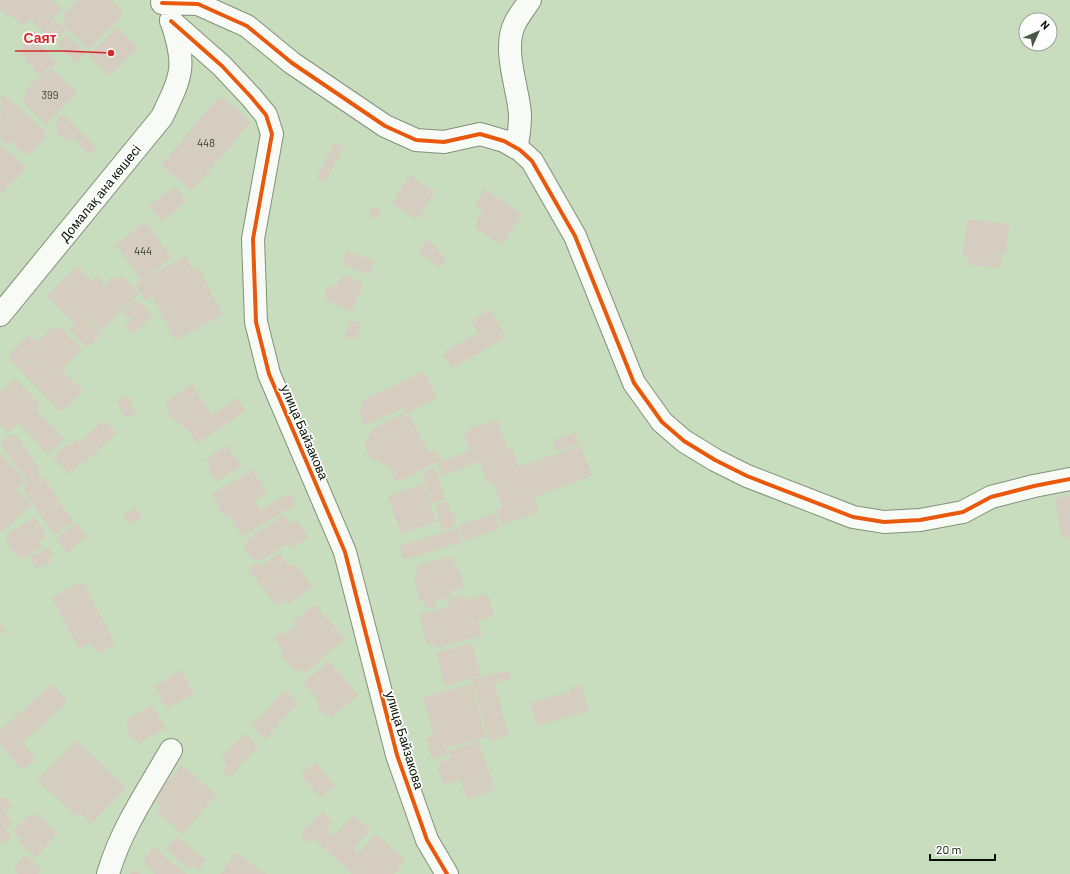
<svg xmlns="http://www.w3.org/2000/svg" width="1070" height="874" font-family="Barlow,sans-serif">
<rect width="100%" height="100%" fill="#c8ddbd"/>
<path fill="#d4cdc0" d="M0,0H52L62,9L53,18L66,31L54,42L30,19L23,26L11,15L9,18L0,9Z
M77,0H111L124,13L89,50L62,24L65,21L63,15Z
M118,27L135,46V51L108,76L88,55Z
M67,34L86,53L76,63L58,46V43Z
M30,41H36L57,63L51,69L49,67L40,76L20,55L24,44Z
M53,70L77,92L46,125L22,101L25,97L27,89L31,82L39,78L48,71Z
M1,92L45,131L46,137L31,154L25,155L10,141L7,145L0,139Z
M224,98L251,122L192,191L161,165L217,99Z
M60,116H65L97,148L90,155L73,138L69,141L62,138L57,133L55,125Z
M334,143L343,148L325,182L316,178Z
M0,144L26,167L0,196Z
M410,175L435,192L416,220L391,203Z
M175,186L187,201L162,222L149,206Z
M484,189L522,214L502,245L476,229L475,223L483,211L474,205Z
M372,207L381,210L377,220L368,216Z
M967,219L1009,224L1006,254H1002L1000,268L968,265V259L963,256Z
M145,222L172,257L142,280L115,245Z
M427,240L438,248V251L447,258L440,268L418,252Z
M347,250L375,261L370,275L342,264Z
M186,256L193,270L198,267L223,315L175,340L152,297L145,301L135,283Z
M77,266L92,281L97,276L105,285L112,278L123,277L139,293L101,331L85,314L84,315L102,334L87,348L69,330L75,324L47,296Z
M346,275L364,284L351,312L327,301L325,295L326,289L337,284L342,277Z
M136,300L139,301L153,316L133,334L125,325L131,320L123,312Z
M490,309L506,337L452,369L442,354L478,332L471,321Z
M348,321L361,323L357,340L344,337Z
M52,328L62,329L82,349L62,370L83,391L61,412L10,360L9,354L29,334L37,342Z
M424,371L437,398L406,414L403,408L365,426L359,413L363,400Z
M15,378L41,406L37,411L64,439L48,455L18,423L8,433L0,425V392Z
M192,384L212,415L237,398L246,411L197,444L187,429L171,418L165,402Z
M127,395L136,412L125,418L116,401Z
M403,413L405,417L409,415L429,452L435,449L441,460L397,483L387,464L382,467L379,461H374L368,455L365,446L367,437L373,429Z
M497,419L508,450L513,448L519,467L581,445L592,476L534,497L539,512L502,525L496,510L502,508L493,483L488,484L480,462L441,476L438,466L439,462L470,451L464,436L470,429Z
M102,422H106L117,434L82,464L81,462L68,474L53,457L65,445L75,456L67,447L76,439L78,443Z
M575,433L579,444L556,451L553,440Z
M7,435L17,436L41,472L38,474L41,478L43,477L73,522L54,535L23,490L28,481L1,446V444Z
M227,445L241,466L219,480L213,478L210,472V466L206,459Z
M0,453L25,481L17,489L32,505L2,532L0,530Z
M435,467L445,499L431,504L423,477L424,472Z
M253,470L267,494L255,501L260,510L289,493L296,505L241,537L229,514L224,517L211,494Z
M423,484L436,522L401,534L388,496Z
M1070,496V537L1062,538L1055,498Z
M448,501L452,514L455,518L456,523L453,527L442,530L436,509L438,508L437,504Z
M135,507L142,517L130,525L123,515Z
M495,513L500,528L465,541L459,526Z
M284,515L290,524L297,520L309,538L291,549L288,544L262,560H255L247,553L244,546L248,539Z
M35,517L47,537L39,541L42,547L25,558L16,556L6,541L8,533Z
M76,522L87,536L67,553L56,539Z
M458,528L462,542L403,560L399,546Z
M49,547L53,555L48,557L51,562L36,569L30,557Z
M279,553L290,567L295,563L313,587L288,605L284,600L276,606L248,569L257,562L261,566Z
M453,556L455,564L452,565L453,567L458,566L464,588L452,591L450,597L436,602V607L426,609L424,601L420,602L414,578L419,564Z
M82,581L116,645L98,654L91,643L79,649L51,597Z
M488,594L493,615L489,618L478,621L482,636L435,648L434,643L427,645L419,614L449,607L447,600L465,595L466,600Z
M315,604L345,639L303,675L298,669L293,670L279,653L283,650L273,638L282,630L285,634L296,625L293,622Z
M0,624L5,631L0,635Z
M472,643L481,676L445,686L436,653Z
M329,661L358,696L333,716L326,715L318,710L317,700L303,682Z
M181,670L194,694L167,709L154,686Z
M509,670L511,679L494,683L509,736L489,741L472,680Z
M52,684L68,702L22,743L35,757L33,762L23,769L18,766L0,743V730Z
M472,684L486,737L445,748L447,755L432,759L426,738L433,736L423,697Z
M581,684L589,711L537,726L530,703L572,691L570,687Z
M285,690L298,702L265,740L251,726Z
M152,705L166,728L140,743L128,734L127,719Z
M244,733L258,747L230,777L222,770L227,765L220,759Z
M76,740L126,788L91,824L80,812L76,816L37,780Z
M478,741L495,789L467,799L460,779L443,785L438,769L440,762L451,758L448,751Z
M316,762L335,786L320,798L301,774Z
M182,765L216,794L183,834L156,812L161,806L153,799Z
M3,796L13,806L5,814L13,822L5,830L12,837L4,845L0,841V799Z
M322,811L333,822L326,829L334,836L353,815L370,830L353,849L358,853L376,834L405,861L394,874H352L314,839L310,843L300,835Z
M31,814L39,816L58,833L35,858L18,842L21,838L12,831Z
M177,836L206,861L198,871L192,865L189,869L165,849Z
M154,847L186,874H155L142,862Z
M236,852L266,874H220Z
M26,855L42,870L38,874H18L16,872L15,866Z
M133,869L141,874H130Z"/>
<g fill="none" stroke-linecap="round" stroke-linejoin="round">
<defs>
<path id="minor" d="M162,3L198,4L247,26L292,63L385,126L416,140L444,142L480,134L504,141L520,150L532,161L575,236L634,383L662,422L684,441L715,460L747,476L853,517L884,522L920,520L963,512L991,497L1034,486L1070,479
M171,21L222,66L251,97L266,115L272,134L253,239L256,322L269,374L345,552L397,755L427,840L447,874
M516,148C519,136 520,126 520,114C518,87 502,49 515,23C519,15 525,8 530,0
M0,315L162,117C182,75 187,66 171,20
M108,874C121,829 148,790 171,750"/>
</defs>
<use href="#minor" stroke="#819178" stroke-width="24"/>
<use href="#minor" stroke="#f7faf5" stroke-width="22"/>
<defs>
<path id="cycleway" d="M162,3L198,4L247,26L292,63L385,126L416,140L444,142L480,134L504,141L520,150L532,161L575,236L634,383L662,422L684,441L715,460L747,476L853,517L884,522L920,520L963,512L991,497L1034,486L1070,479
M171,21L222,66L251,97L266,115L272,134L253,239L256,322L269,374L345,552L397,755L427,840L447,874"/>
</defs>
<use href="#cycleway" stroke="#fefefe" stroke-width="6"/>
<use href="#cycleway" stroke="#e8590c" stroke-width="4"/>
</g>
<g text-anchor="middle" stroke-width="3.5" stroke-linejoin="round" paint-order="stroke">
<g font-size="11" fill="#3a4131">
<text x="50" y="99">399</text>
<text x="206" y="147">448</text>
<text x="143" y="255">444</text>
</g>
<g font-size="13" fill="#061201" stroke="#fefefe">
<text transform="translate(100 193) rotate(-51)" y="5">Домалақ ана көшесі</text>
<text transform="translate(305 432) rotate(67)" y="5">улица Байзакова</text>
<text transform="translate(405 740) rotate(73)" y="5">улица Байзакова</text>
</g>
</g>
<path fill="none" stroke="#d62828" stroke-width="1.5" d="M111 53L64 51H15"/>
<circle fill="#d62828" stroke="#fefefe" stroke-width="1.5" cx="111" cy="53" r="4"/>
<g font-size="14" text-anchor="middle" font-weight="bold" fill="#d62828" stroke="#fefefe" stroke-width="3.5" stroke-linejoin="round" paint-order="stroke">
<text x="40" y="43">Саят</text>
</g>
<g transform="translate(1038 32) rotate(45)"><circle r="19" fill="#fefefe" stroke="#9ba099"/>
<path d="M0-3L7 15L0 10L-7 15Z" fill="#4a5943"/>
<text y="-6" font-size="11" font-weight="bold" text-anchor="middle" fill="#061201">N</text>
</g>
<path d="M930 854v6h65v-6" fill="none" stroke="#061201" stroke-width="2"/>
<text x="936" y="854" font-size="12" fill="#061201" stroke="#fefefe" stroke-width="3" paint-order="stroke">20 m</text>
</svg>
